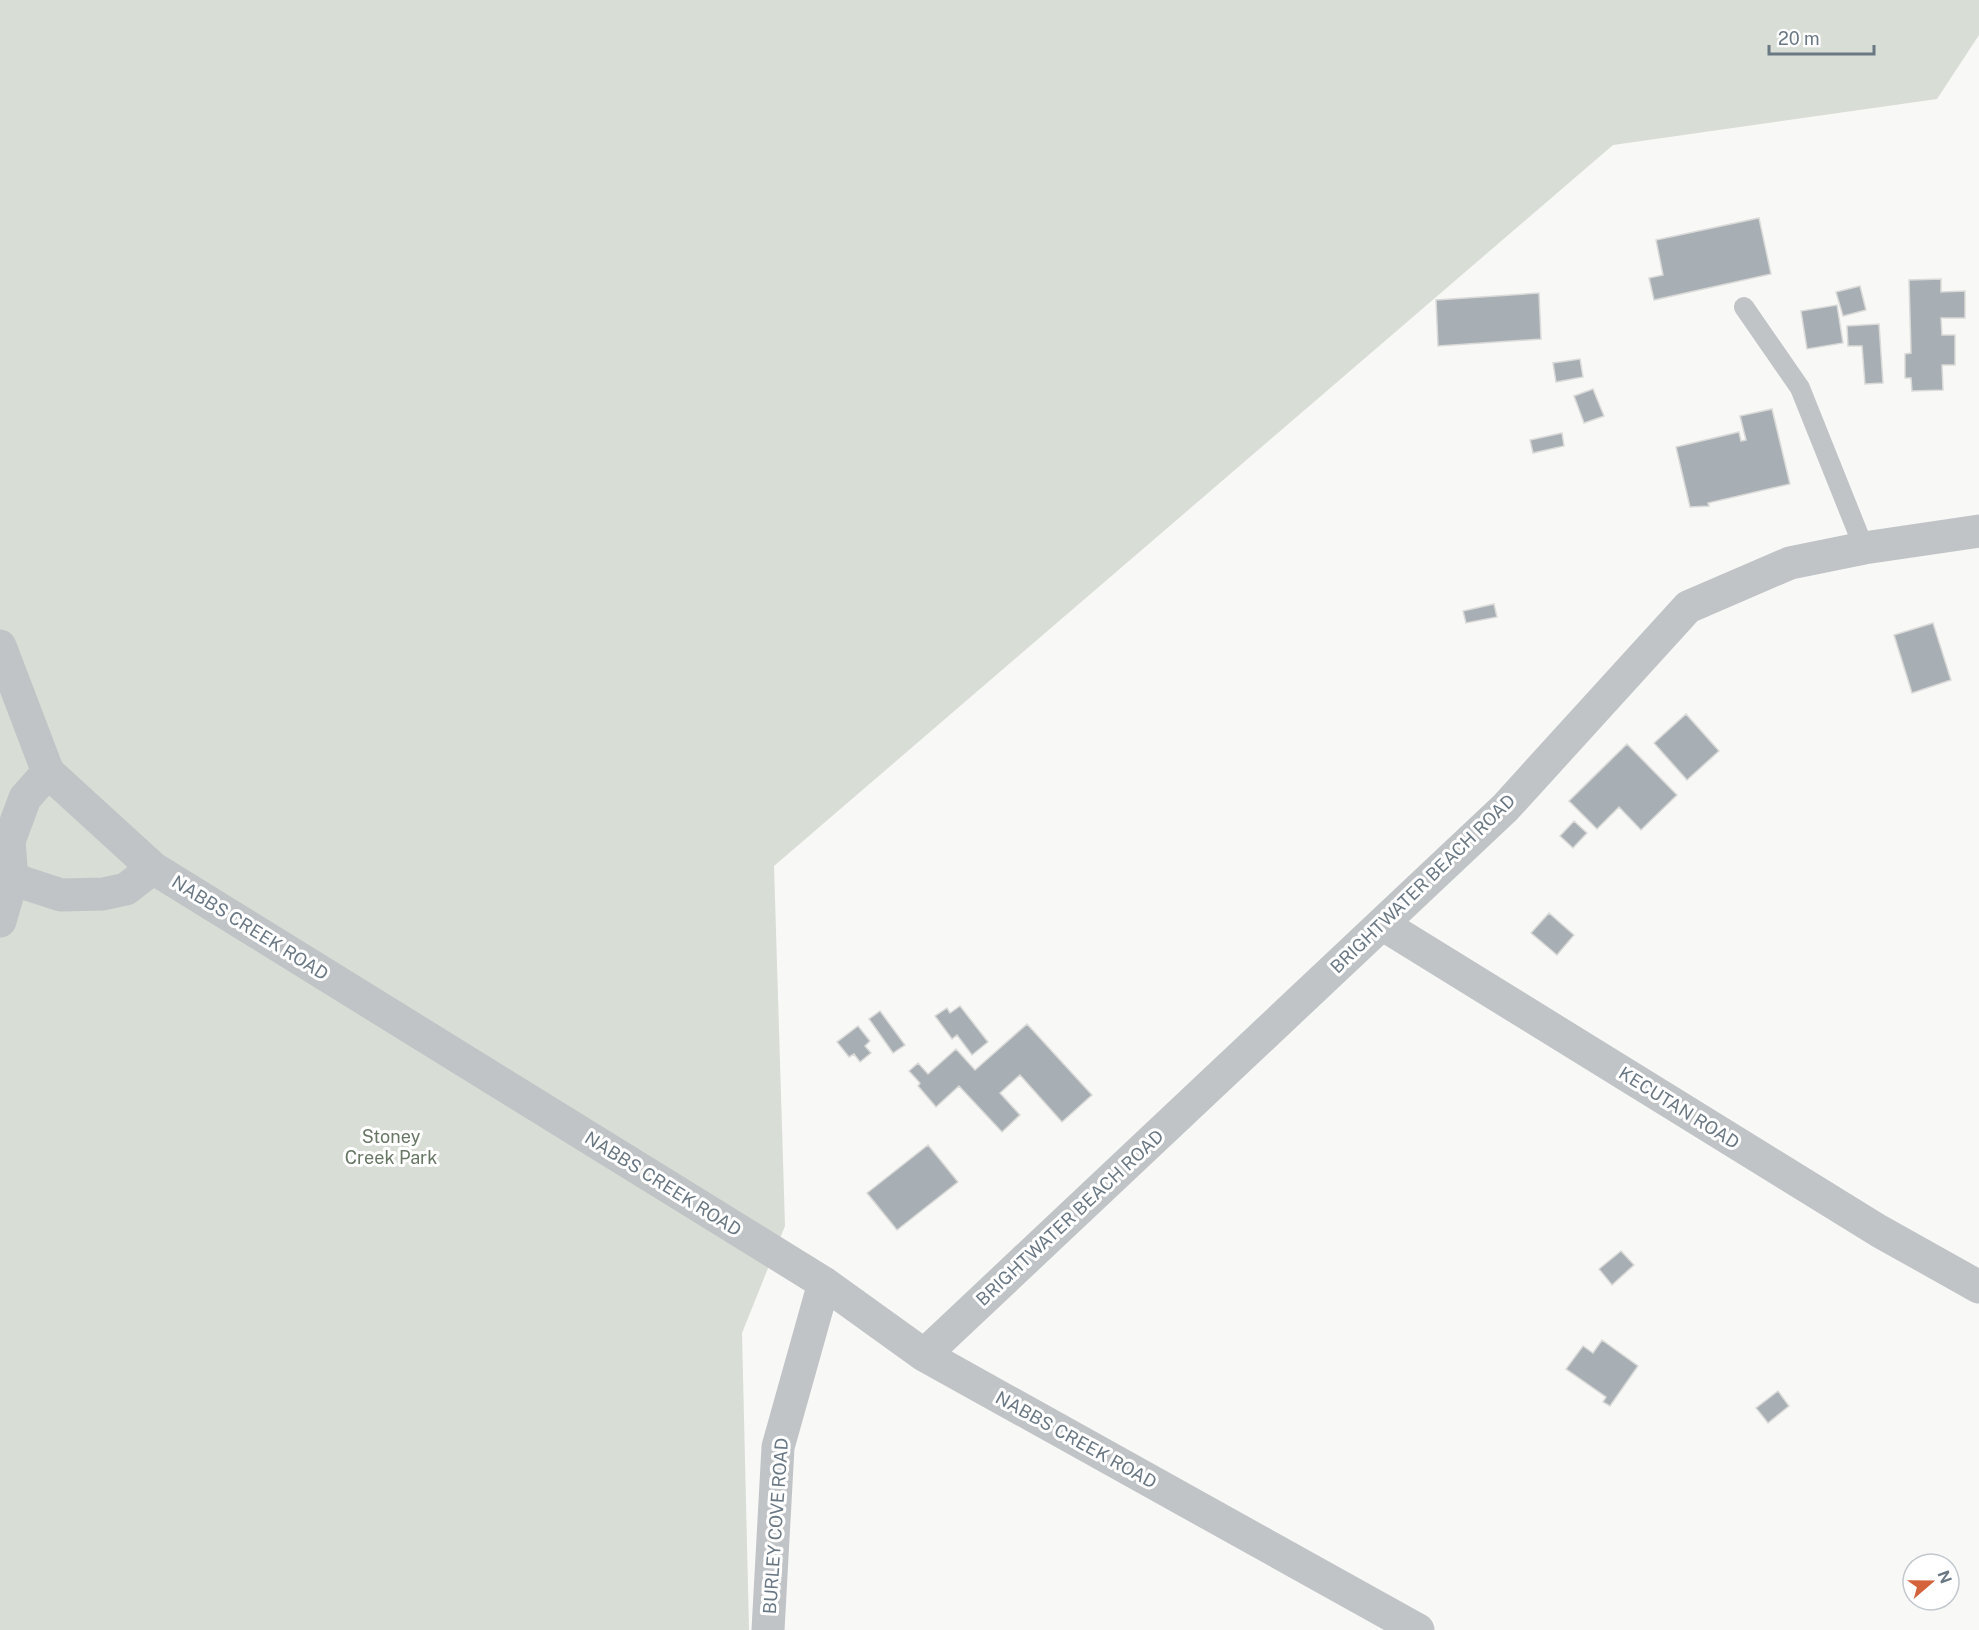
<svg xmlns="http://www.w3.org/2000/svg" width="1979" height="1630" font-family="'Public Sans',sans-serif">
<rect width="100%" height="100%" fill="#f8f8f6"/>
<path fill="#d8ddd5" d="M0,0H1979V35L1937,99L1613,145L774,866L785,1226L742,1333L749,1630H0Z"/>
<path fill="#a8afb4" stroke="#dadad8" stroke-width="1.5" d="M1759,218L1771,274L1654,300L1649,278L1663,275L1656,240Z
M1941,279V292L1965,291V318H1941L1942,335H1955V365H1942L1943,390L1912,391L1911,378H1905V354L1911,353L1909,280Z
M1860,286L1866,310L1843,316L1836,292Z
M1539,293L1541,339L1438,346L1436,300Z
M1837,305L1843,343L1807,349L1801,311Z
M1879,324L1883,383L1865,384L1862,346H1848L1847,326Z
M1580,359L1583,377L1556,382L1553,363Z
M1593,389L1604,416L1584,423L1574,396Z
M1772,409L1790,484L1708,503L1709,506L1690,507L1676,447L1739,432L1741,441L1746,440L1740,416Z
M1562,433L1564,446L1533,453L1530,440Z
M1494,604L1497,617L1466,623L1463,611Z
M1933,623L1951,680L1912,693L1894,635Z
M1686,714L1719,751L1687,780L1654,743Z
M1627,744L1677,795L1641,830L1619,807L1597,829L1569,801Z
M1574,821L1587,833L1573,848L1560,836Z
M1549,913L1574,935L1557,955L1531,933Z
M960,1006L988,1042L972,1055L957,1035L952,1039L935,1016L947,1008L950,1013Z
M880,1011L905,1045L893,1053L869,1019Z
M1027,1024L1092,1095L1062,1122L1020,1075L1000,1093L1020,1115L1002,1132L959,1086L936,1107L918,1086L920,1083L909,1071L918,1063L928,1074L956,1049L975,1070Z
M858,1026L870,1041L865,1046L871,1053L860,1062L854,1054L849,1057L837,1042Z
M928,1145L958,1182L897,1230L867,1193Z
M1621,1251L1634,1265L1612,1285L1599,1269Z
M1602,1340L1638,1366L1610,1406L1603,1402L1606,1397L1566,1369L1583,1346L1593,1353Z
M1778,1391L1789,1406L1768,1423L1756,1408Z"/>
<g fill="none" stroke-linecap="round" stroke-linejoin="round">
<path stroke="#c0c4c7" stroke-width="20" d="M1744,307L1800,388L1864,548"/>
<path stroke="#c0c4c7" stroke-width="33" d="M0,646L48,772L153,868L824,1283L924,1355L1418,1630
M0,884L12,879L9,841L25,798L48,772
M0,921L12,879L61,895L103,894L126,889L153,868
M1382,924L1879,1231L1979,1287
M924,1355L1505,808L1688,607L1790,563L1864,548L1979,531
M768,1630L778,1447L824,1283"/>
</g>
<g text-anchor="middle" stroke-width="6" stroke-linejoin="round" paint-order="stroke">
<g font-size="18" fill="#6a7884" stroke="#fff">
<text transform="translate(1423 884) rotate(-44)" y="6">BRIGHTWATER BEACH ROAD</text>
<text transform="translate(250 928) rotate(32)" y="6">NABBS CREEK ROAD</text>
<text transform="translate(1679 1108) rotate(32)" y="6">KECUTAN ROAD</text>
<text transform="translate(663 1184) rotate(32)" y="6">NABBS CREEK ROAD</text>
<text transform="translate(1070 1218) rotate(-43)" y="6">BRIGHTWATER BEACH ROAD</text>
<text transform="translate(1076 1440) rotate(29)" y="6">NABBS CREEK ROAD</text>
<text transform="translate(776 1526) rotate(-86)" y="6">BURLEY COVE ROAD</text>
</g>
<g font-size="18" fill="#677764" stroke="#fff">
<text x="391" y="1143">Stoney<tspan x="391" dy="21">Creek Park</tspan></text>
</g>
</g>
<g transform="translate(1931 1582) rotate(70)"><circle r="28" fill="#ffffff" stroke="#c3c9ce" stroke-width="1.5"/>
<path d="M0-4.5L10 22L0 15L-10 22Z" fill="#d4623a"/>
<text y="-9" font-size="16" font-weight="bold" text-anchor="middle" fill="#6a7884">N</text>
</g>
<path d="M1769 45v9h105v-9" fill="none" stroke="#6a7884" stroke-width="3"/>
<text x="1778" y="45" font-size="18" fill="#6a7884" stroke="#ffffff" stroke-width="4.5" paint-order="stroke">20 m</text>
</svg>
